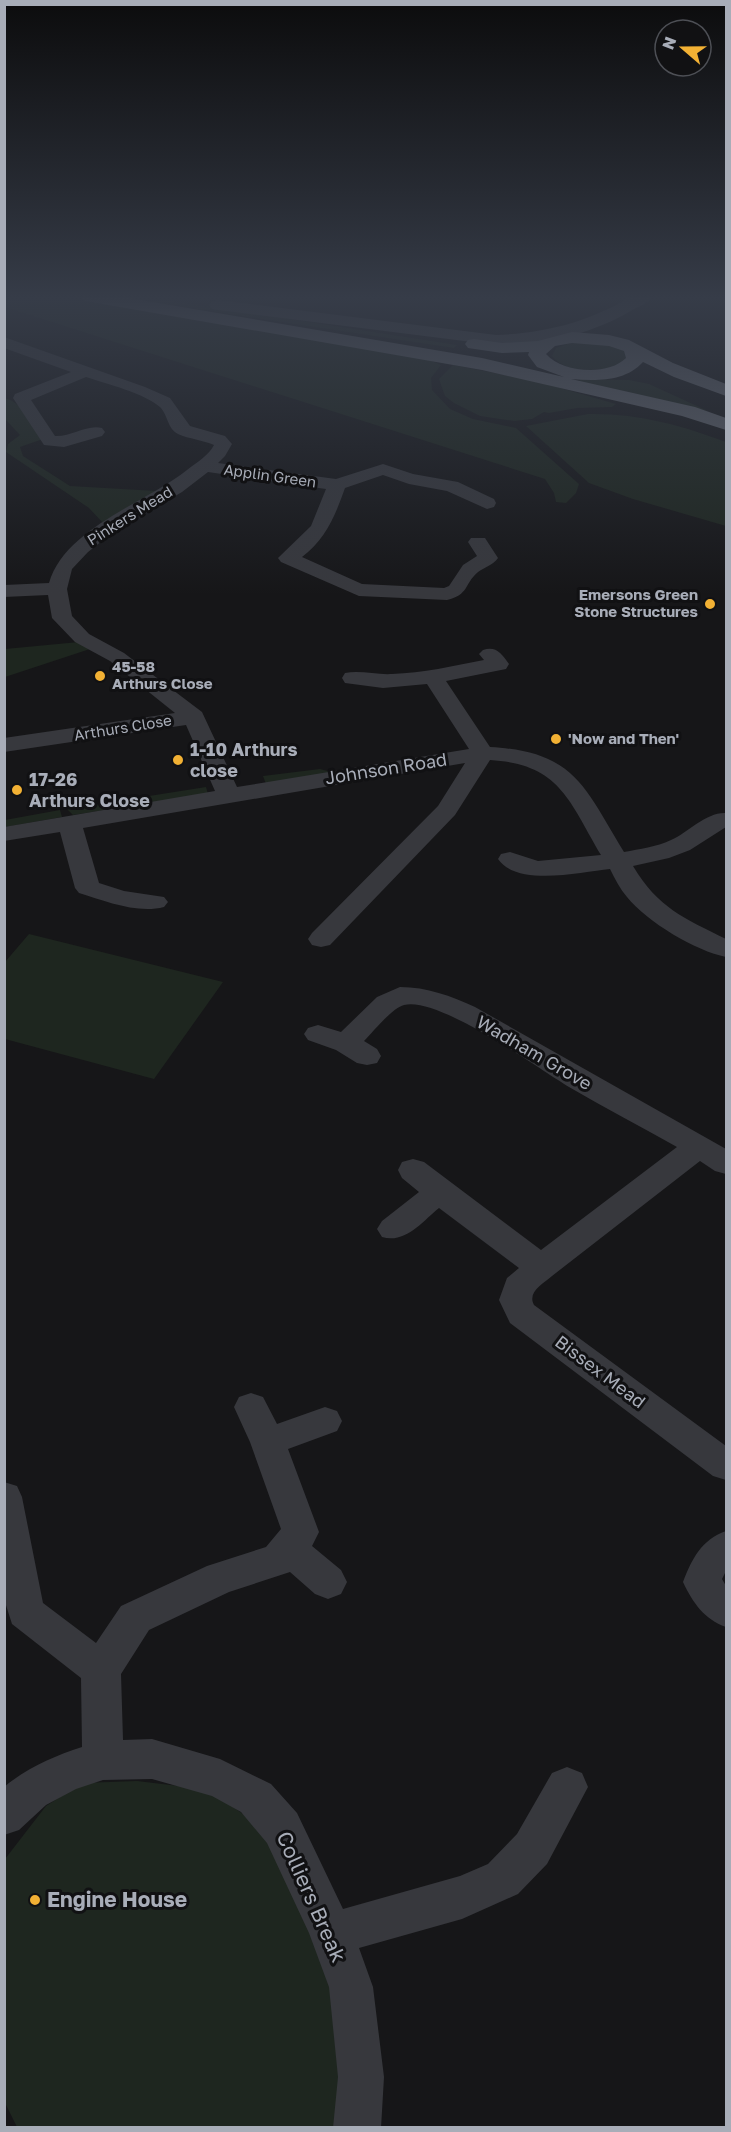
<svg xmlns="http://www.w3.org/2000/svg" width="731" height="2132" font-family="'Golos Text',sans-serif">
<rect width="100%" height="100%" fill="#161618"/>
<path fill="#1e261f" d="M5,296H58L427,359L441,365L431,378L432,390L450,409L473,419L516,428L579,484L576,493L566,503L556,502L554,493L545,479L5,307Z
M111,296H140L457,345L454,348Z
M573,342C590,342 617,341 628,355L622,365C601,370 569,376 552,356L556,348Z
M453,365L536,381L616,404L612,407L577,408L549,413L544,412L532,419L514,421L480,416L454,403L445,396L439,379Z
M580,379L629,380L649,384L708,411L579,382Z
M4,398C23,402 33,425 43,439L20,447L23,456L70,486L157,491L103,523L89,508L6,452L8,444L20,435L5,419Z
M588,414C637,413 681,425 726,442V526L633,499L589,483L526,426Z
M79,642L90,649L5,677V649Z
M320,769L335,773L266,784L263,776Z
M206,787L208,794L73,815L67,809Z
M60,810L62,817L5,827V820Z
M29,934L223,982L154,1079L5,1039V962Z
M137,1781L187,1787L220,1798L256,1823L280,1858L323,1953L341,2036L340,2127H17L5,2103V1859L46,1806L82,1783Z"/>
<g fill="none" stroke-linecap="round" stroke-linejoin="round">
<path fill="#37383d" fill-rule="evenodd" d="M4,337L145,387L170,398L190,426L225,436L232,444L225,456L218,463L336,479L383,464L413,474L458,482L494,499L496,503L494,507L487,509L447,491L409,484L383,475L345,488C335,516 326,539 302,557L362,584L444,588L449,586L463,565L477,556L468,542L471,538H485L498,558C493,565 485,567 478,572C464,584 469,595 447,600L359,596L281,562L278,558L311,526L326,489L208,472L182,492L111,534L88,552L72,569L67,589L72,616L89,634L124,653L202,712L237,787L469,749L427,684L383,688L345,683L342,678L345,673C360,670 377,675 392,674C423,673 453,666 484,660L479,654L483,650C496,646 501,653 509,664L506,669L446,681L490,747C576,752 584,787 624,852C640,849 656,847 671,840C689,832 706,812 726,813V827L690,850L669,858L633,866C658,908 684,918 726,939V957C696,951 647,922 627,897C620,889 615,879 610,869C581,872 517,887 498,859L501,854L510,852L538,861L601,855C569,801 560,764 490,760L455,815L330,945L321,947L312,945L308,939L312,933L438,806L465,763L83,828L99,883L124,891L164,897L168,902L164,907C137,914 105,901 79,893L75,888L60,832L4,841V827L215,791L186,725L4,752V738L175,713L110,661L75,642L52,618L48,595L4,597V585L49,583C65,528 144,504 187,470C196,463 209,455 214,445C203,440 189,439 178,434C167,428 168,415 160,407C144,393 107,384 86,377L31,400L55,436C71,437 87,424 102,428L105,432L102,436L64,447L44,445L13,398L15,394L71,372L4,348Z
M400,987C427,987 451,996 475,1007L726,1149V1174L715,1171L700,1161L552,1276C543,1284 527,1292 534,1305L726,1446V1480L713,1476L510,1323L499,1300L507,1278L519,1268L439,1208C422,1222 405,1244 382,1237L377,1229L382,1221L419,1192L402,1178L398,1170L402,1162L413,1159L424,1162L541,1250L677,1147C642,1127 605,1108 569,1087C537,1068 439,996 404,1005C392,1008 373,1032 364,1041L377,1049L381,1056L377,1063L367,1065L357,1063L336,1050L308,1040L304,1034L308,1028L318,1025L341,1032L377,997Z
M251,1393L263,1397L277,1424L325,1407L337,1411L342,1421L337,1431L288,1449L319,1532L312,1546L341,1570L347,1582L341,1594L328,1599L315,1594L290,1572L229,1592L149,1630L121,1674L123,1740L152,1739L220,1759L271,1784L297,1813L343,1909L460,1876L488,1864L517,1834L552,1773L567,1767L582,1773L588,1787L547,1864L518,1894L462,1919L359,1948L373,1987L384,2077L381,2128H333L338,2077L329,1987L309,1933L267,1843L241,1812L212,1796L152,1779L103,1780L76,1789L46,1805L19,1830L4,1835V1787C27,1768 54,1756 82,1747L81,1678L12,1624L4,1599V1482L17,1486L22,1497L43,1603L96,1643L121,1606L207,1566L266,1547L281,1529L250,1442L234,1407L239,1397Z
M726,1531V1571L722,1579L726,1586V1627C704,1619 693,1603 683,1582C692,1559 701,1540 726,1531Z"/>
<path fill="#45474d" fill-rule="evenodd" d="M632,296H653C649,302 641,306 634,309C592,335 544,344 496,345L218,310L212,309L209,305L212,301L218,300L496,335C546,333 589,322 632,296Z"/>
<path fill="#63666e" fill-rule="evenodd" d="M117,296L482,358L564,377L537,367L528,355L529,352L502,353L468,348L465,344L468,340L474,339L502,343L538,341L572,332L609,335L629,340L673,363L726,384V396L674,377L643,362C625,382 596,381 571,379L695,407L726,418V430L682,416L482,370L91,302L85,301L82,297ZM572,343L609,346L624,351L626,358C608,376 563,373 546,354L555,346Z"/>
</g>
<linearGradient id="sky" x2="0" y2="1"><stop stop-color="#0c0c0d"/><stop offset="0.5" stop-color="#363c48"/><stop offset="1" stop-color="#363c48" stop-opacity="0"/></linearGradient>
<rect width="731" height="595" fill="url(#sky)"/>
<g fill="#f2b134" stroke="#111113" stroke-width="2">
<circle cx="710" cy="604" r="6"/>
<circle cx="100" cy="676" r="6"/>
<circle cx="556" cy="739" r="6"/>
<circle cx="178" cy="760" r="6"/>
<circle cx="17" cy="790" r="6"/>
<circle cx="35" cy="1900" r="6"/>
</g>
<g text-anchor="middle" stroke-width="6" stroke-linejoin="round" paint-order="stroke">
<g font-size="15" fill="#a8adb8" stroke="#111113">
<text transform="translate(270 476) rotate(8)" y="5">Applin Green</text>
<text transform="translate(130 516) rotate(-32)" y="5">Pinkers Mead</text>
<text transform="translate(123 728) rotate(-9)" y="5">Arthurs Close</text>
</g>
<g font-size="15" font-weight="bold" fill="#a8adb8" stroke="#111113" text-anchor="start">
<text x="698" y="600" text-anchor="end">Emersons Green<tspan x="698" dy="17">Stone Structures</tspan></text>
<text x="112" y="672">45-58<tspan x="112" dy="17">Arthurs Close</tspan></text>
<text x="568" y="744">'Now and Then'</text>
</g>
<g font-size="18" font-weight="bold" fill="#a8adb8" stroke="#111113" text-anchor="start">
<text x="190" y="756">1-10 Arthurs<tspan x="190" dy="21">close</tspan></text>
<text x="29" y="786">17-26<tspan x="29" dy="21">Arthurs Close</tspan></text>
</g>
<g font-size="18" fill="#a8adb8" stroke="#111113">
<text transform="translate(386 769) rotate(-9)" y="6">Johnson Road</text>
<text transform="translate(534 1053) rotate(30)" y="6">Wadham Grove</text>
<text transform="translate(600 1372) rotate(37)" y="6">Bissex Mead</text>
</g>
<g font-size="21" fill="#a8adb8" stroke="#111113">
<text transform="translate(311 1897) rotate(66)" y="7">Colliers Break</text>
</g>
<g font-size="21" font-weight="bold" fill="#a8adb8" stroke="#111113" text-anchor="start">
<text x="47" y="1907">Engine House</text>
</g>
</g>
<rect width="731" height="2132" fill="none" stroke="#a8adb8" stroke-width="12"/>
<g transform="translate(683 48) rotate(290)"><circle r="28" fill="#111113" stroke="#4d4f55" stroke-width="1.5"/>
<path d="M0-4.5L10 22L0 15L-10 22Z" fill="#f2b134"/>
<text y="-9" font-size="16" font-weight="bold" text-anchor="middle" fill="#a8adb8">N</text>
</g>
</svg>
